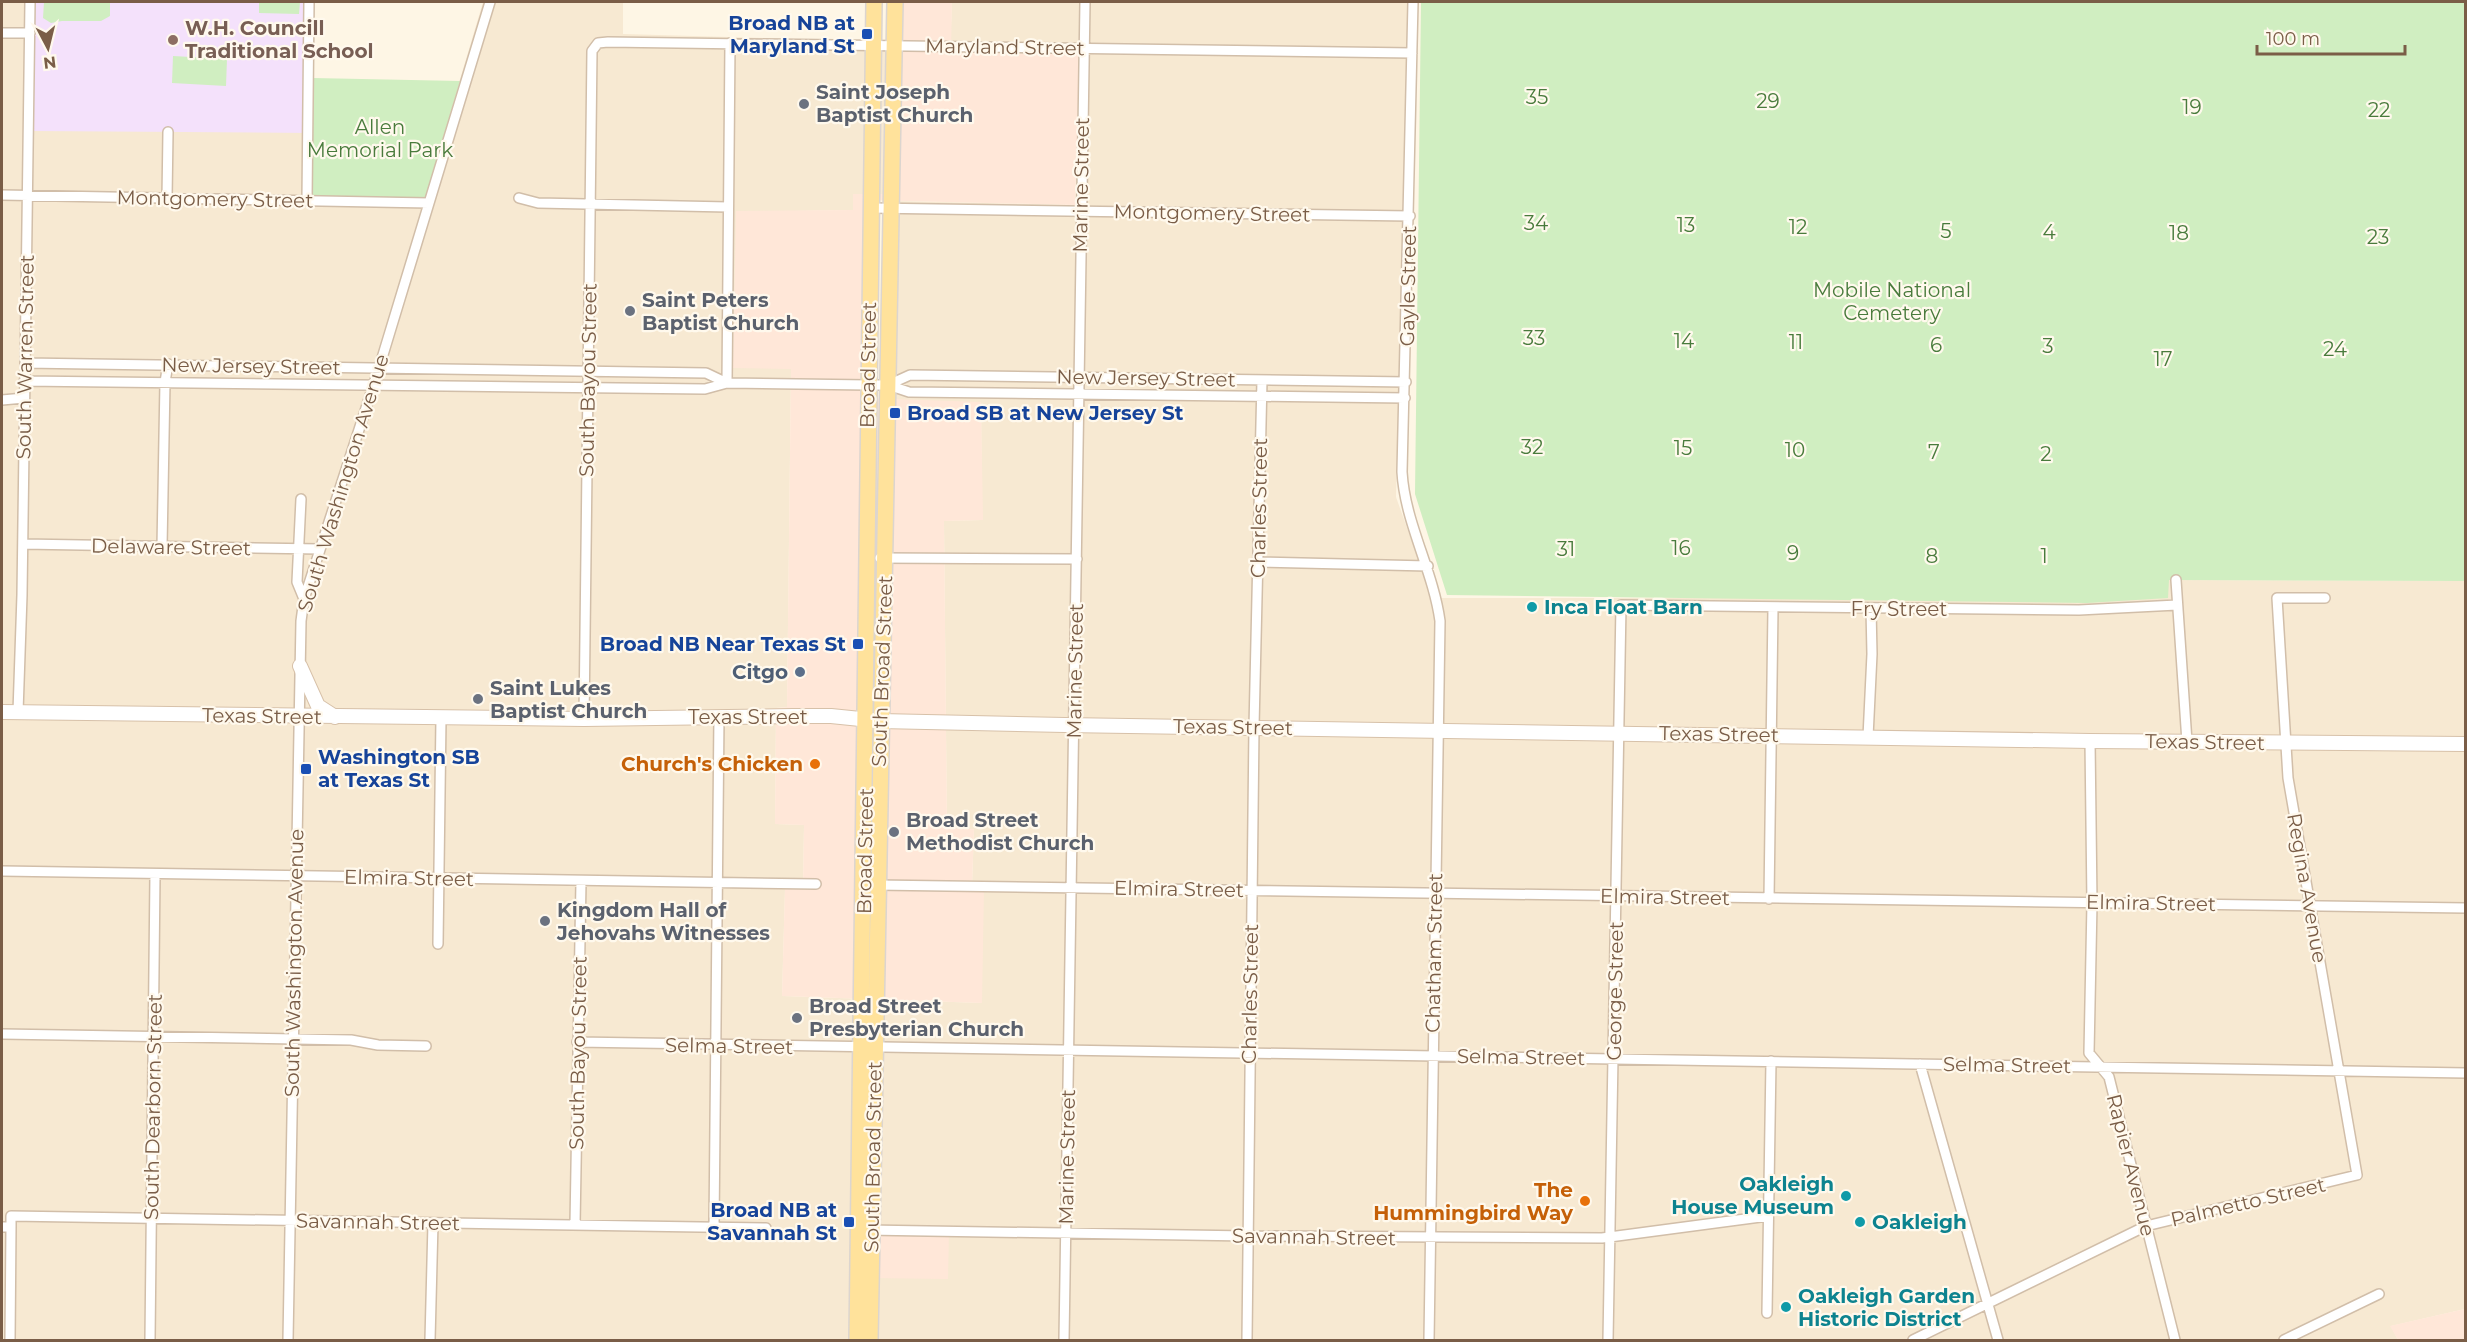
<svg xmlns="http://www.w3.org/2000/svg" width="2467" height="1342" font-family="Montserrat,sans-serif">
<rect width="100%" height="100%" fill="#fef6e5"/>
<path fill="#f7e9d2" d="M2,2H34L312,133V196L425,197L483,2H623V34L897,42L896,194H854L853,210L736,212L791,369L787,707L776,708L775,824L804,825L803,888L785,889L782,996L981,1003L972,886L974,830L947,829L944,521L982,520L981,403L888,400L891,201L1075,205L1079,54L950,53L952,2H1409L1396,497L1432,598H2167L2168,580L2465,581V1309L2391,1326L2398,1340H2Z"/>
<path fill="#ffe7d8" d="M898,2H952L951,53L1080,54L1075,205L865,200L862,398L981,402L983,520L944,521L947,828L974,829L972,886L984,887L982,1003L782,996L785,888H803L804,825L775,824L776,708L787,707L791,369L733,368L736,211L853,210V194H896Z
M872,1230L949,1231L948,1279L871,1278Z
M2465,1309V1340H2398L2390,1326Z"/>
<path fill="#f4e1fb" d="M34,2H314L312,133L33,131Z"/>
<path fill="#d0eec1" d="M44,2H110V16L101,21H62L51,23L43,18Z
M259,2H300L299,14L259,13Z
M1421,2H2465V581L2169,580L2168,598L2087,603L1447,595L1415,494Z
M173,56L227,59L226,86L172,83Z
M313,78L460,81L425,198L312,196Z"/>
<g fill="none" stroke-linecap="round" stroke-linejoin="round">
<defs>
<path id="street" d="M1413,2L1402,472C1405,523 1433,570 1440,621L1429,1340
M2,33H30
M2,195L429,203
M167,198L168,132
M519,198L538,203L728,207
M307,200L309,2
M871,208L1410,216
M25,363L706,373L727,383
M24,381L705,389L727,383L868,385H888L909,392L1405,398
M727,383L730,43
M888,385L910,375L1406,382
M2,400L24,398
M301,499L297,582L304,599
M23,544L320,549
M162,547L165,382L168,364
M880,558L1077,559
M1257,562L1428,566
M2176,580L2187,742
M18,712L22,595L30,2
M584,719L592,51L598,43L608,42L1412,53
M1868,737L1872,654L1871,609
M2090,741L2092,903L2089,1053L2109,1077L2175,1340
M2,871L816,884
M876,885L2466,908
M1769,899L1773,608
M438,944L441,718
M2,1034L351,1040L378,1045L426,1046
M577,1042L2466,1073
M1920,1064L1998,1340
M575,1225L581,881
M2,1227H11V1216L766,1228
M714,1227L719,716
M867,1230L1248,1236L1602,1238L1768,1216
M1767,1313L1771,1061
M10,1340L11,1227
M150,1340L155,874
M288,1340L301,621L304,599L379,368L490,2
M430,1340L433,1223
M1064,1340L1085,2
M1247,1340L1254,727L1262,380
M1608,1340L1621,605L2079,610L2177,605
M1913,1340L2146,1226L2357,1175L2288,778L2277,598H2325
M2284,1340L2379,1294"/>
<path id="secondary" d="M300,666L318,706L335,717
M2,712L584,719L793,716H831L880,721L1065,725L2090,741L2466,744"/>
<path id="primary" d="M857,1340L874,2
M870,1340L895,2"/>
</defs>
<use href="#street" stroke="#d1bea9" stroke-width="12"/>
<use href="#secondary" stroke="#d7c1a9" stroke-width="16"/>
<use href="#primary" stroke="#dcd5cf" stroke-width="18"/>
<use href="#street" stroke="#fff" stroke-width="9"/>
<use href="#secondary" stroke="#fff" stroke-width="14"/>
<use href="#primary" stroke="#ffe29b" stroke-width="15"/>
</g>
<g fill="#1a4fb4" stroke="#fff9ed" stroke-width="2">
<rect x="861" y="28" width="12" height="12" rx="3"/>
<rect x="889" y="407" width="12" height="12" rx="3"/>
<rect x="852" y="638" width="12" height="12" rx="3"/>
<rect x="300" y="763" width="12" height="12" rx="3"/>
<rect x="843" y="1216" width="12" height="12" rx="3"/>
</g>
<circle fill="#8d6e63" stroke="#fff9ed" stroke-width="2" cx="173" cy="40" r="6"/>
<g fill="#6b7280" stroke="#fff9ed" stroke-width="2">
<circle cx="804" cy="104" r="6"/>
<circle cx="630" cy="311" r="6"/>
<circle cx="478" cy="699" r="6"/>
<circle cx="894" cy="832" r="6"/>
<circle cx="545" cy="921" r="6"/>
<circle cx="797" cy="1018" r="6"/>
</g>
<g fill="#0f9aa8" stroke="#fff9ed" stroke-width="2">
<circle cx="1532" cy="607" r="6"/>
<circle cx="1846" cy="1196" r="6"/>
<circle cx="1860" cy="1222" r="6"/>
<circle cx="1786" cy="1307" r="6"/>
</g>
<circle fill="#5c6f8a" stroke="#fff9ed" stroke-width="2" cx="800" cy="672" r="6"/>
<g fill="#e8710a" stroke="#fff9ed" stroke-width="2">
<circle cx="815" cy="764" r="6"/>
<circle cx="1585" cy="1201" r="6"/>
</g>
<g text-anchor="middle" stroke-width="4.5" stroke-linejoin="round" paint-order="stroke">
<g font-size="20" font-weight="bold" fill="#164399" stroke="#fff9ed" text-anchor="end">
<text x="855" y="30">Broad NB at<tspan x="855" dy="23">Maryland St</tspan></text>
<text x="907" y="420" text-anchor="start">Broad SB at New Jersey St</text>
<text x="846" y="651">Broad NB Near Texas St</text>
<text x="318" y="764" text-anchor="start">Washington SB<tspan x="318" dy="23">at Texas St</tspan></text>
<text x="837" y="1217">Broad NB at<tspan x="837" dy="23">Savannah St</tspan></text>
</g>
<g font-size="20" font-weight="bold" fill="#785e54" stroke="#fff9ed" text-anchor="start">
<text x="185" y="35">W.H. Councill<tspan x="185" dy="23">Traditional School</tspan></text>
</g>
<g font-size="20" fill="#7a5d47" stroke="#fff9ed">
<text transform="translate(1005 47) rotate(1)" y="7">Maryland Street</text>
<text transform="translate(1081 185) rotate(-89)" y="7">Marine Street</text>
<text transform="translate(215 199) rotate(1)" y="7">Montgomery Street</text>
<text transform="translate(1212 213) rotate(1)" y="7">Montgomery Street</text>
<text transform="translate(1408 286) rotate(-89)" y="7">Gayle Street</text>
<text transform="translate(25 357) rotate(-89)" y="7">South Warren Street</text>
<text transform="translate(868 365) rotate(-89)" y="7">Broad Street</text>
<text transform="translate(251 366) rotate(1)" y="7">New Jersey Street</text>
<text transform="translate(1146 378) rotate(1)" y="7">New Jersey Street</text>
<text transform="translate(588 380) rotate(-89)" y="7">South Bayou Street</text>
<text transform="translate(343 483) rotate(-73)" y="7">South Washington Avenue</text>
<text transform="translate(1259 508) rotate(-89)" y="7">Charles Street</text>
<text transform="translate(171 547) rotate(1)" y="7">Delaware Street</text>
<text x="1899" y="616">Fry Street</text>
<text transform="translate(882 671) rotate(-88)" y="7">South Broad Street</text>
<text transform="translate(1075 671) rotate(-89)" y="7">Marine Street</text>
<text transform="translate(262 716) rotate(1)" y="7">Texas Street</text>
<text x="748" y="724">Texas Street</text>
<text transform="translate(1233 727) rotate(1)" y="7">Texas Street</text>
<text transform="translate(1719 734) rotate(1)" y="7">Texas Street</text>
<text transform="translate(2205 742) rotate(1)" y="7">Texas Street</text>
<text transform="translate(865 851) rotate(-89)" y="7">Broad Street</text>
<text transform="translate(409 878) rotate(1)" y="7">Elmira Street</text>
<text transform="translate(2307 888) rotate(80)" y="7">Regina Avenue</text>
<text transform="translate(1179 889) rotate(1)" y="7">Elmira Street</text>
<text transform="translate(1665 897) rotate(1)" y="7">Elmira Street</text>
<text transform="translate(2151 903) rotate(1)" y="7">Elmira Street</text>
<text transform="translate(1434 953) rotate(-89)" y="7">Chatham Street</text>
<text transform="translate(294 963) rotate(-89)" y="7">South Washington Avenue</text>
<text transform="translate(1615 991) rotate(-89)" y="7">George Street</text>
<text transform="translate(1250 994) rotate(-89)" y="7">Charles Street</text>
<text transform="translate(729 1046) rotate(1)" y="7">Selma Street</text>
<text transform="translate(578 1053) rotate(-89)" y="7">South Bayou Street</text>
<text transform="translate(1521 1057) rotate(1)" y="7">Selma Street</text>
<text transform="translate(2007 1065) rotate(1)" y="7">Selma Street</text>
<text transform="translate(153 1107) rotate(-89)" y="7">South Dearborn Street</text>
<text transform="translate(873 1157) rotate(-89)" y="7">South Broad Street</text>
<text transform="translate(1067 1157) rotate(-89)" y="7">Marine Street</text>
<text transform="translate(2131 1165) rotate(76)" y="7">Rapier Avenue</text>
<text transform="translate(2248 1202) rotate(-13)" y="7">Palmetto Street</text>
<text transform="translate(378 1222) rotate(1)" y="7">Savannah Street</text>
<text transform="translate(1314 1237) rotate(1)" y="7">Savannah Street</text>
</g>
<g font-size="20" font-weight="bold" fill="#5b616d" stroke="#fff9ed" text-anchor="start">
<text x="816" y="99">Saint Joseph<tspan x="816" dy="23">Baptist Church</tspan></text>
<text x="642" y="307">Saint Peters<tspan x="642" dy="23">Baptist Church</tspan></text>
<text x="490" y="695">Saint Lukes<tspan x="490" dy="23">Baptist Church</tspan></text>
<text x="906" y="827">Broad Street<tspan x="906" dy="23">Methodist Church</tspan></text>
<text x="557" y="917">Kingdom Hall of<tspan x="557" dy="23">Jehovahs Witnesses</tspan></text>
<text x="809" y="1013">Broad Street<tspan x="809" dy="23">Presbyterian Church</tspan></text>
</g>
<g font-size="20" fill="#497b3c" stroke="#fff9ed">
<text x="1537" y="104">35</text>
<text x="1768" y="108">29</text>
<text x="2192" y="114">19</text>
<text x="2379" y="117">22</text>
<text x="380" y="134">Allen<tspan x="380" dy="23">Memorial Park</tspan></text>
<text x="1536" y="230">34</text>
<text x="1686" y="232">13</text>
<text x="1798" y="234">12</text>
<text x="1946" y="238">5</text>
<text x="2049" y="239">4</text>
<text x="2179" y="240">18</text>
<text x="2378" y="244">23</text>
<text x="1892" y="297">Mobile National<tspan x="1892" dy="23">Cemetery</tspan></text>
<text x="1534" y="345">33</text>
<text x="1684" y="348">14</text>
<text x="1796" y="349">11</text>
<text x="1936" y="352">6</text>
<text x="2048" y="353">3</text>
<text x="2335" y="356">24</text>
<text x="2163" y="366">17</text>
<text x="1532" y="454">32</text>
<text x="1683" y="455">15</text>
<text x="1795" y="457">10</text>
<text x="1934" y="459">7</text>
<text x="2046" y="461">2</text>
<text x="1681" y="555">16</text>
<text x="1566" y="556">31</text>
<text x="1793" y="560">9</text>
<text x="1932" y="563">8</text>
<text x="2044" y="563">1</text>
</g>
<g font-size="20" font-weight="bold" fill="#0d838f" stroke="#fff9ed" text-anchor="start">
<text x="1544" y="614">Inca Float Barn</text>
<text x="1834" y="1191" text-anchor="end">Oakleigh<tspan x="1834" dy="23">House Museum</tspan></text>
<text x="1872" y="1229">Oakleigh</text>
<text x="1798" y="1303">Oakleigh Garden<tspan x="1798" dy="23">Historic District</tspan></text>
</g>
<g font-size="20" font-weight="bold" fill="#4e5e75" stroke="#fff9ed" text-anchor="end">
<text x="788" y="679">Citgo</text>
</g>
<g font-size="20" font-weight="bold" fill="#c56008" stroke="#fff9ed" text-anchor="end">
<text x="803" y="771">Church's Chicken</text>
<text x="1573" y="1197">The<tspan x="1573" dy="23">Hummingbird Way</tspan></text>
</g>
</g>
<rect width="2467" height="1342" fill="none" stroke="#7a5d47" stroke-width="6"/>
<g transform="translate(48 48) rotate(173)" stroke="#fff9ed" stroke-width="4.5" paint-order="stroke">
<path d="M0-4.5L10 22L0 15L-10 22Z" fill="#7a5d47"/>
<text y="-9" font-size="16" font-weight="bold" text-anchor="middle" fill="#7a5d47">N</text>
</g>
<path d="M2257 45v9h148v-9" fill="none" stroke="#7a5d47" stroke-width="3"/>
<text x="2266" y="45" font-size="18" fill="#7a5d47" stroke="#fff9ed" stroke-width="4.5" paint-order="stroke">100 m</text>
</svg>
